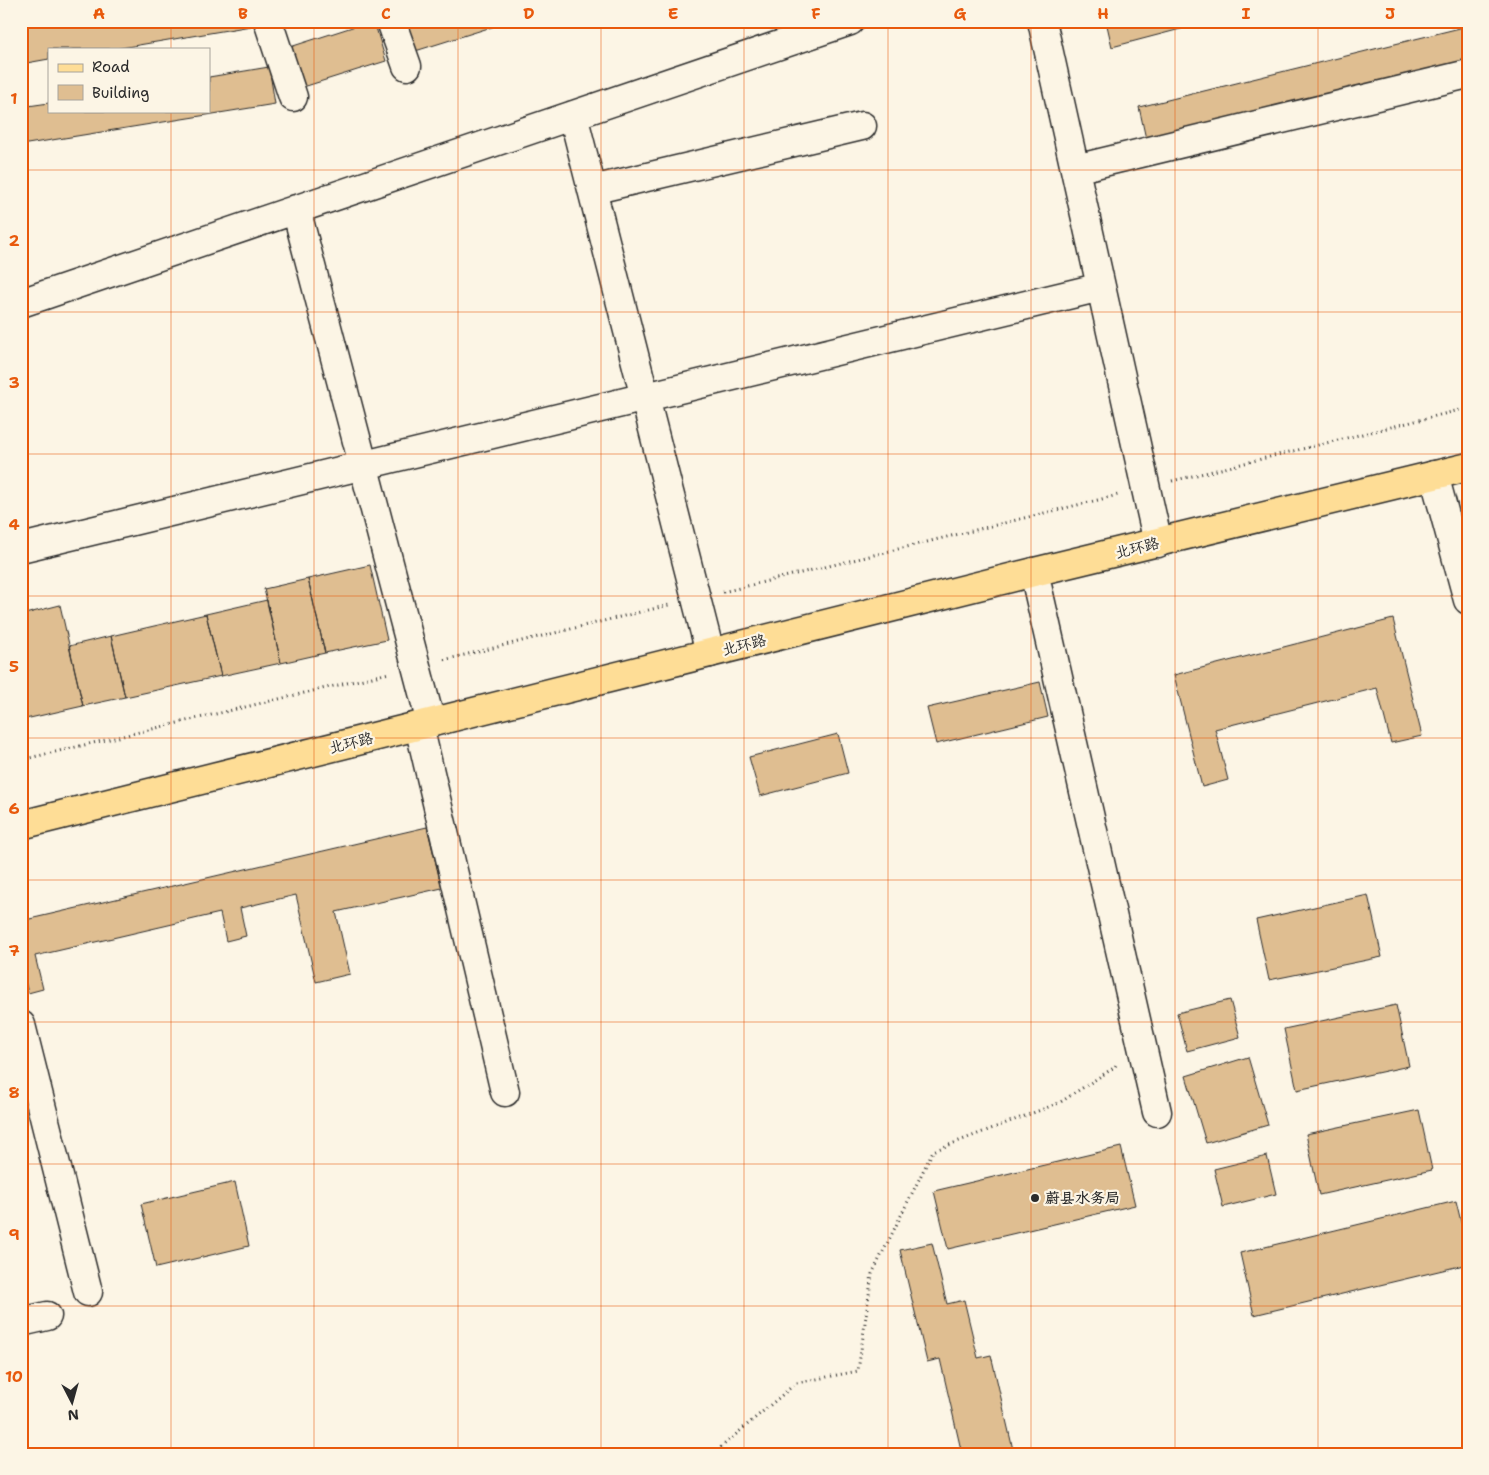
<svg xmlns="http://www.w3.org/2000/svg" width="1489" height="1475" font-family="'Shantell Sans','LXGW WenKai TC',sans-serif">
<rect width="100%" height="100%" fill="#fcf5e5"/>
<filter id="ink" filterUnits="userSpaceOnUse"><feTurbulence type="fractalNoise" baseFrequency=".02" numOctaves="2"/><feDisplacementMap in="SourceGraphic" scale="10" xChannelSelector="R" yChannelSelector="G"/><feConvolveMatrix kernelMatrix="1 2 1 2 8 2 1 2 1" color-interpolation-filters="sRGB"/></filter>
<g filter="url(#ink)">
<path fill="#dfbe91" stroke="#2b2b2b" d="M251,21V26L115,49H49V59L21,64V22Z
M371,21H374L386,61L300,88L287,48Z
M399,21H494L495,26L409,53Z
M1106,21H1211L1112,47Z
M1468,26V61L1146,139L1139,107Z
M269,67L275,104L21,145V107L49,103V111H209V77Z
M370,565L387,640L325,653L308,579Z
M308,579L325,653L281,663L264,589Z
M267,600L281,663L221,676L206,614Z
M60,605L83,706L21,720V615Z
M206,614L221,676L125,697L111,636Z
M1393,619L1422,736L1391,743L1377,688L1215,729L1228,780L1202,787L1174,675Z
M111,636L125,697L83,706L69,646Z
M1040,682L1048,717L936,744L927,708Z
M838,734L848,773L760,796L749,757Z
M427,827L442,888L336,912L350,974L316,982L296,895L240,908L246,936L226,941L220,913L35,956L43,989L28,993L21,965V921Z
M1368,895L1382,957L1269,980L1256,920Z
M1230,1000L1240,1037L1187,1051L1177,1013Z
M1396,1005L1409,1066L1297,1090L1284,1029Z
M1248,1057L1268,1125L1206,1143L1186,1076Z
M1419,1110L1432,1170L1319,1195L1306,1134Z
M1121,1147L1135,1205L948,1249L934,1191Z
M1267,1156L1276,1194L1223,1207L1214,1169Z
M235,1182L249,1246L156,1268L141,1204Z
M1456,1201L1468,1251V1264L1254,1315L1240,1253Z
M932,1243L947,1304L964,1300L978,1358L991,1355L1014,1454H962L940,1359L927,1362L900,1250Z"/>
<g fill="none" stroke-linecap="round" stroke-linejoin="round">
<defs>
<path id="minor" d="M268,21L293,97
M391,21L407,66
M1042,21L1158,543
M573,115L710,653
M1075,169L1468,74
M592,190L862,126
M296,209L431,723
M21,303L850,21
M1434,475L1468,600
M21,548L1101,287
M1034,572L1157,1112
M419,726L505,1092
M21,1025L88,1292
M21,1322L47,1316"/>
<path id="major" d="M21,825L1034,572L1468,467"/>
</defs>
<use href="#minor" stroke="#2b2b2b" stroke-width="31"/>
<use href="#major" stroke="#2b2b2b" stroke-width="31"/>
<path stroke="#2b2b2b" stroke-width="3" stroke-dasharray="1 4" stroke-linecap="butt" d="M1172,481L1468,408
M723,592L1118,495
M444,660L669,605
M21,760L389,673
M713,1454L796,1383L858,1371L872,1274L933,1151L1059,1103L1115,1067L1116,1065"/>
<use href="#minor" stroke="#fcf5e5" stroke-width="28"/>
<use href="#major" stroke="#fedd96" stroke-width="28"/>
</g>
</g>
<path fill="none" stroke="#e8590c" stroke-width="1" stroke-opacity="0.55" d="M171,21V49M314,21V1454M458,21V1454M601,21V1454M744,21V1454M888,21V1454M1031,21V1454M1175,21V1454M1318,21V1454M171,111V1454M21,170H1468M21,312H1468M21,454H1468M21,596H1468M21,738H1468M21,880H1468M21,1022H1468M21,1164H1468M21,1306H1468"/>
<circle fill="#2b2b2b" stroke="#fcf5e5" stroke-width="2" cx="1035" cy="1198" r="5"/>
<g text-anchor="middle" stroke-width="4.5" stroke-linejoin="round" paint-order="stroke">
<g font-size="15" fill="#2b2b2b" stroke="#fcf5e5">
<text transform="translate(1137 548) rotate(-14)" y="5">北环路</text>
<text transform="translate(744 645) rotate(-14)" y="5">北环路</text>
<text transform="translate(351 743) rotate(-14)" y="5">北环路</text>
</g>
<g font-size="15" font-weight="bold" fill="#2b2b2b" stroke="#fcf5e5" text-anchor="start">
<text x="1045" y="1203">蔚县水务局</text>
</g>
</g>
<rect width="1489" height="1475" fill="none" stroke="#fcf5e5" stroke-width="55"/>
<rect x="48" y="48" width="162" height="65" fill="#fcf5e5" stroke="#a8a49b"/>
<rect x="58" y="64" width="25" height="8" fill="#fedd96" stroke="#a8a49b"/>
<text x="92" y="72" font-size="15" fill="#2b2b2b">Road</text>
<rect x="58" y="85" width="25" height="15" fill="#dfbe91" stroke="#a8a49b"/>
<text x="92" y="98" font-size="15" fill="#2b2b2b">Building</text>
<g transform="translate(72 1402) rotate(174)" stroke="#fcf5e5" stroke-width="4" paint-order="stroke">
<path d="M0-4L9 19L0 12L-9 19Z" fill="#2b2b2b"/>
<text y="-8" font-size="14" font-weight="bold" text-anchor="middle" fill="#2b2b2b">N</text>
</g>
<rect x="28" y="28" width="1434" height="1420" fill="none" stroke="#e8590c" stroke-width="2"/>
<g font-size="16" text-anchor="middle" font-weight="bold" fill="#e8590c">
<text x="99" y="19">A</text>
<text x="243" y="19">B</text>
<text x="386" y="19">C</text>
<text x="529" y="19">D</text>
<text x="673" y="19">E</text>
<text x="816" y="19">F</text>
<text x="960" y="19">G</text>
<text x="1103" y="19">H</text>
<text x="1246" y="19">I</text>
<text x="1390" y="19">J</text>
<text x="14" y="104">1</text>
<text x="14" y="246">2</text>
<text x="14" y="388">3</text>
<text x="14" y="530">4</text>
<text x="14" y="672">5</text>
<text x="14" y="814">6</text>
<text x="14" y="956">7</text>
<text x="14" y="1098">8</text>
<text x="14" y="1240">9</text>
<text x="14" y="1382">10</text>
</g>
</svg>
